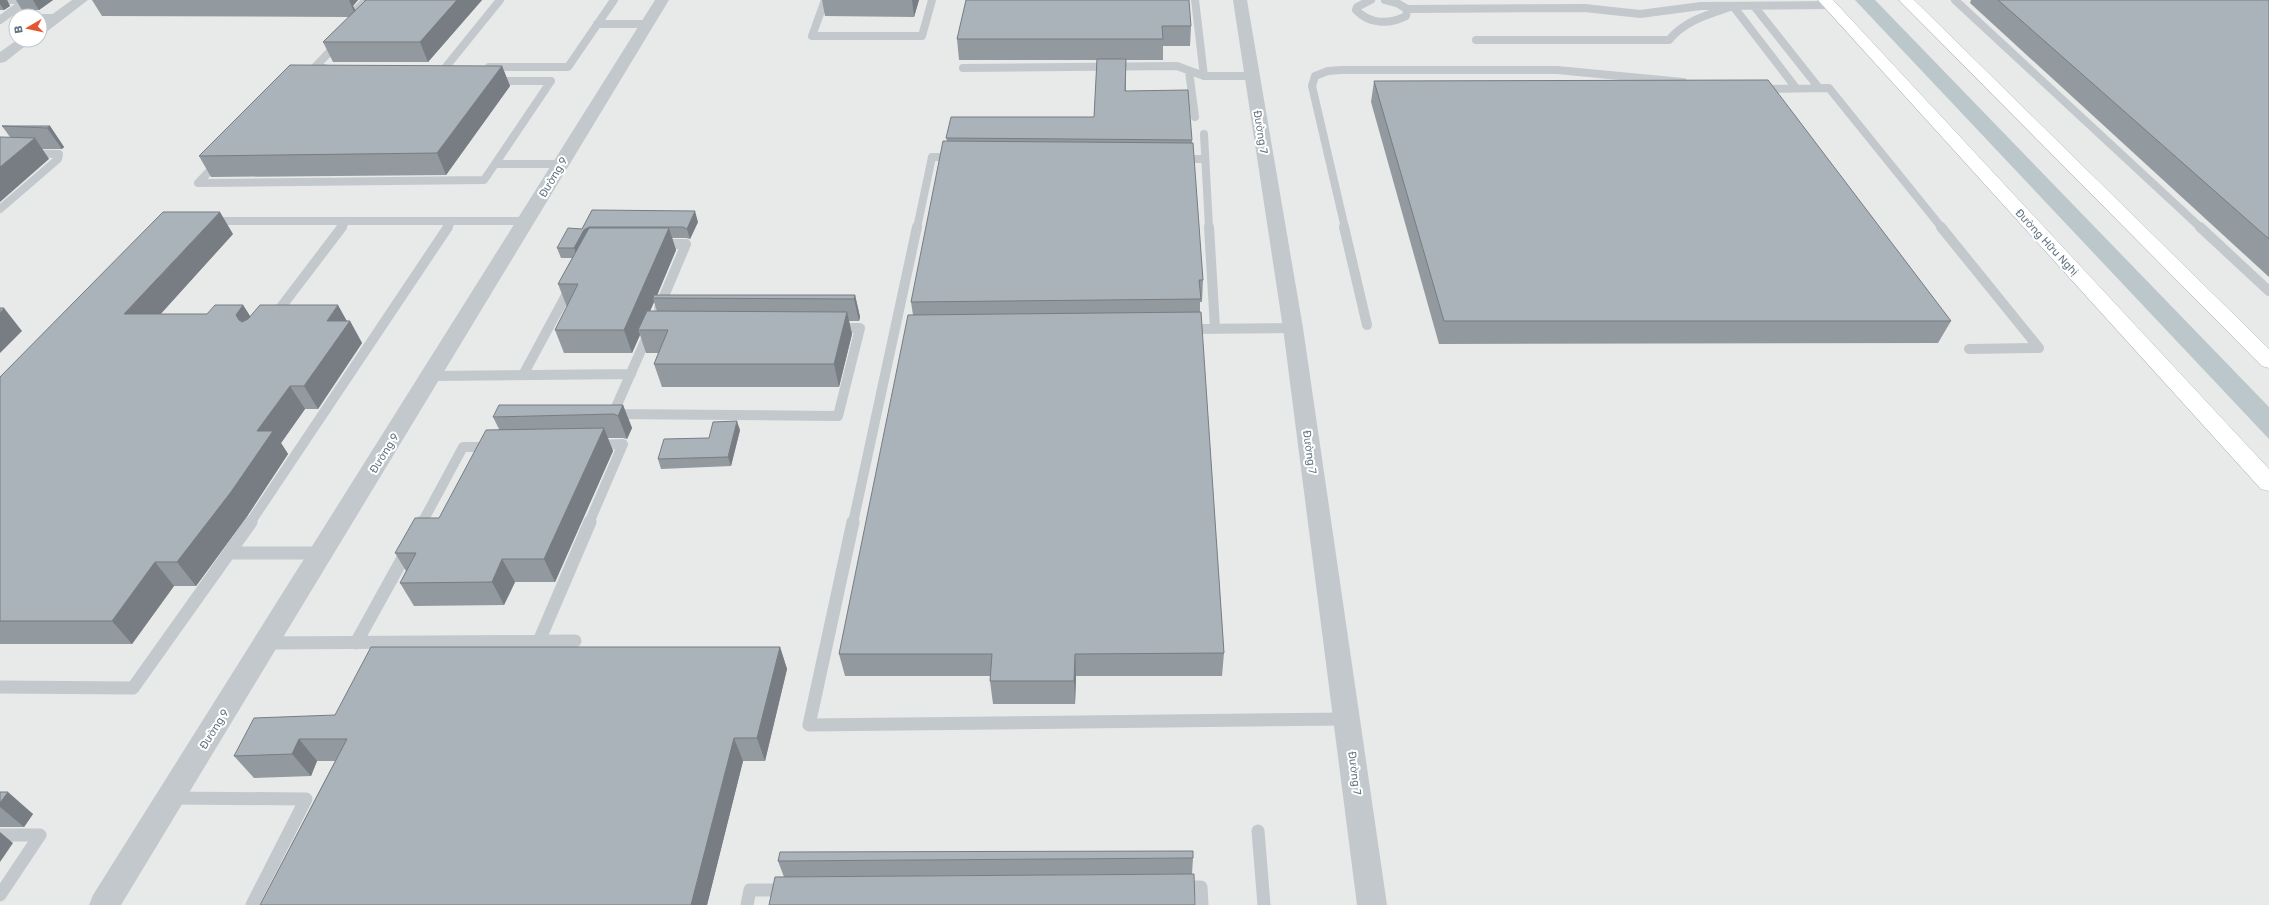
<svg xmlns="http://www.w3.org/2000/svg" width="2269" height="905" font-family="Rubik,sans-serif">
<rect width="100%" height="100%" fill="#fafaf8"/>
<path fill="#e8e9e9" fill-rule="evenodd" d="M0,0H2269V905H0ZM16,16H40V40H16Z"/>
<path fill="#bbc7cb" d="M1855,0H1875L2269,407V439Z"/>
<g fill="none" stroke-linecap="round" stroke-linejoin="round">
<defs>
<path id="secondary" d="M1818,0H1833L2269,469V491L2261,489Z
M1899,0H1914L2269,349V368L2262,366Z"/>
</defs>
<use href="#secondary" stroke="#b3babf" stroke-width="1"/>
<path stroke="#c3c8cc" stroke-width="8" d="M0,0H27L0,20
M825,0L812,36H922L932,0
M1195,0L1204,76
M1371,0L1357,7L1356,10C1369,24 1389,25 1406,16L1407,9L1397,3L1385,0
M1955,0L2201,228
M1754,6L1819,88
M1407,9L1585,8L1640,14L1701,6L1830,5
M356,10L366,0
M40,18H57
M597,24H647
M1476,40H1669C1685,20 1710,14 1733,6L1796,88
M489,67H568L614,0
M324,68H314L338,43
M445,68L500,0
M963,68L1177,66L1204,76H1252
M1189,71L1195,117
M493,81H551L495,164H561
M1759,89L1829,88L1942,228
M1204,134L1209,228
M0,153L59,154L58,159L0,209
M1180,159H1205
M218,162L198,183L484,180L495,164
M211,221H526
M341,228L346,221
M447,228L452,221
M917,228L932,157H954
M1345,228L1312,86L1315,76L1328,71L1341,70H1557L1683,82"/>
<path stroke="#c3c8cc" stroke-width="10" d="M1209,227L1215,328
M1344,227L1367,325
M1941,227L2039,348L1969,349
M2200,227L2269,291
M659,244H686L659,308
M275,315L342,227
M1189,329L1293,328
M649,332L613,414L838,416L860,328H835
M523,375L571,286
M431,376L631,374
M250,523L448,227
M422,523L463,447H492
M589,523L623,444L597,445
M853,523L917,227"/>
<path stroke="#c3c8cc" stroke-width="13" d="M853,522L809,725L1348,719
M418,530L422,522
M230,553H321
M539,641L590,522
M266,643L575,641
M356,643L408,549
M0,687L133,688L251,522
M172,798L306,799L252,905
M1258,831L1264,905
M0,835H40L0,895
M1179,887H1201L1202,905
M747,905L750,890H786"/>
<path fill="#c3c8cc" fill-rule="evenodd" d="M72,0H88L45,33L40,34V23Z
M655,0H669L121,905H89L93,895Z
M1233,0H1247L1303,328L1387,905H1357L1283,328Z
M17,40H33L5,62L0,63V52Z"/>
<use href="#secondary" fill="#fff" fill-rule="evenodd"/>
</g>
<path fill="#929a9f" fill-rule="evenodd" d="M0,0H7L10,6L4,10H0Z
M16,0H53L39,10H22Z
M92,0H358L353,6L356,11L365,2L364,0H482L428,62H333L323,42L349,17L102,16Z
M822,0H919L914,17L825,16Z
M966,0L1191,26L1190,46H1163V60H1126V91L1192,140L1203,280L1202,302H1200V312L1224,653L1222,676H1076L1075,704H993L990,681V676H845L839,654L913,315L911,302L947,141L946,138L1094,117L1097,60H959L957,39Z
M1971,0H2269V277L1970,3Z
M502,66L510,86L446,175L211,177L199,156Z
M1374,81L1951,321L1938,343L1439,344L1371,102Z
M2,126H50L64,147L62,149H42L49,159L10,137Z
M592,210L698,222L690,239L686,238H672L676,250L657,295H855L860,317L859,321H849L852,334L839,387H662L654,364L658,353H646L640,335L632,353H564L555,330L567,307L558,284L572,258H561L557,248L582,229ZM654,302L657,311H650Z
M233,234L160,314H207L243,305L250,316L350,321L362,343L318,409H305L281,443L288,454L248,515L196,586H174L132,644H0V377Z
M623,405L632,428L627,439L623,438H608L613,451L555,582H515L504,605L414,606L400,583L406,571L395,553L439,518L499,429L493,417Z
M740,430L731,466L661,469L658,459L709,438Z
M780,647L787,669L765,761H743L707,905H260L335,761H317L311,776L254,778L234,756L335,715Z
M0,792L33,814L24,827H0Z
M1193,858L1192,874L784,877L778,861Z"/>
<path fill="#777d82" d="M0,0H7L10,6L4,10L0,4Z
M33,0H53L39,10Z
M349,0H358L353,6L358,15L356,17Z
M457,0H482L428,62L420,42Z
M912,0H919L914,17Z
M502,66L510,86L446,175L437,153Z
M50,126L64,147L62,149L47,128Z
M35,138L49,159L0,202V167Z
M695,211L698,222L690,239L687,229Z
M220,212L233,234L140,337L124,314Z
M589,227L593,238L578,258L574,248L584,230Z
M669,228L676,250L656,298H653L654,302L642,330H638L640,335L632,353L624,330Z
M855,295L860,317L859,321L854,299Z
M243,305L257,327L239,320L236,315Z
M338,305L348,323L350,321L362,343L318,409L304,386L327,321Z
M4,308L22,331L0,353V313Z
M847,312L852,334L839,387L834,364Z
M290,386L305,409L281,443L288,454L248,515L196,586L177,562L257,431Z
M623,405L632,428L627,439L618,416Z
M737,421L740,430L731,466L728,457Z
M604,428L613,451L555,582L544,559Z
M502,559L515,582L504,605L492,582Z
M155,562L174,586L132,644L112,621Z
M780,647L787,669L765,761L757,738Z
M1075,654L1076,676L1075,704L1074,681Z
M734,738L743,761L707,905H691Z
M299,739L317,761L311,776L292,754Z
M8,792L33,814L24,827L0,807V803Z
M0,832L13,843L0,862Z"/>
<path fill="#aab3b9" stroke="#777d82" d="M366,0H457L420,42H323Z
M966,0H1189L1191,26H1162L1163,39H957Z
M1998,0H2269V239Z
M1097,59H1126L1125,91L1188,90L1192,140L946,138L951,117H1094Z
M290,65L502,66L437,153L199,156Z
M1768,80L1951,321H1444L1374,81Z
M2,126H50L47,128Z
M0,137L35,138L0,167Z
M943,141L1193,143L1203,280H1199L1201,299L911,302Z
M592,210L695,211L687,229L683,227H589L584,230L574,248H557L568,228L582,229Z
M163,212H220L124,314H207L215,305H243L236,315L239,320L242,322L248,319L260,305H338L327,321H350L304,386H290L257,431H273L231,492L177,562H155L112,621H0V377Z
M589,228H669L624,330H555L578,284H558Z
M654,295H855L854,299L653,298Z
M0,308H4L0,313Z
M647,311L847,312L834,364H654L668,330H638Z
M1201,312L1224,653L1075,654L1074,681H990L992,654H839L908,315Z
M499,405H623L618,416L614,414L493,417Z
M737,421L728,457L658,459L664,439L709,438L713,422Z
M604,428L544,559H502L492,582L400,583L416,553H395L415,518H439L486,430Z
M371,647H780L757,738H734L691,905H260L347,739H299L292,754L234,756L254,718L335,715Z
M0,792H8L0,803Z
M1193,851V858L778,861L780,852Z
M1194,874L1195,905H769L775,877Z"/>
<g text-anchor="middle" stroke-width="4" stroke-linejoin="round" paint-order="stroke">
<g font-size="11" fill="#657683" stroke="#fff">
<text transform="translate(1261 132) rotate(81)" y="4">Đường 7</text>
<text transform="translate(553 177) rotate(-59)" y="4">Đường 9</text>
<text transform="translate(2047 242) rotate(47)" y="4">Đường Hữu Nghị</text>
<text transform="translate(1310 452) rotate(82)" y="4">Đường 7</text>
<text transform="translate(384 453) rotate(-58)" y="4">Đường 9</text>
<text transform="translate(214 729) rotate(-58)" y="4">Đường 9</text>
<text transform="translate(1355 773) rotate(83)" y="4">Đường 7</text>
</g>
</g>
<g transform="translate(28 28) rotate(261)"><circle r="19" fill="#ffffff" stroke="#c1c8cd"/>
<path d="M0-3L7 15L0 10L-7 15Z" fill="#e4572e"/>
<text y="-6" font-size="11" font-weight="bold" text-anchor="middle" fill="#657683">B</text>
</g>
</svg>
